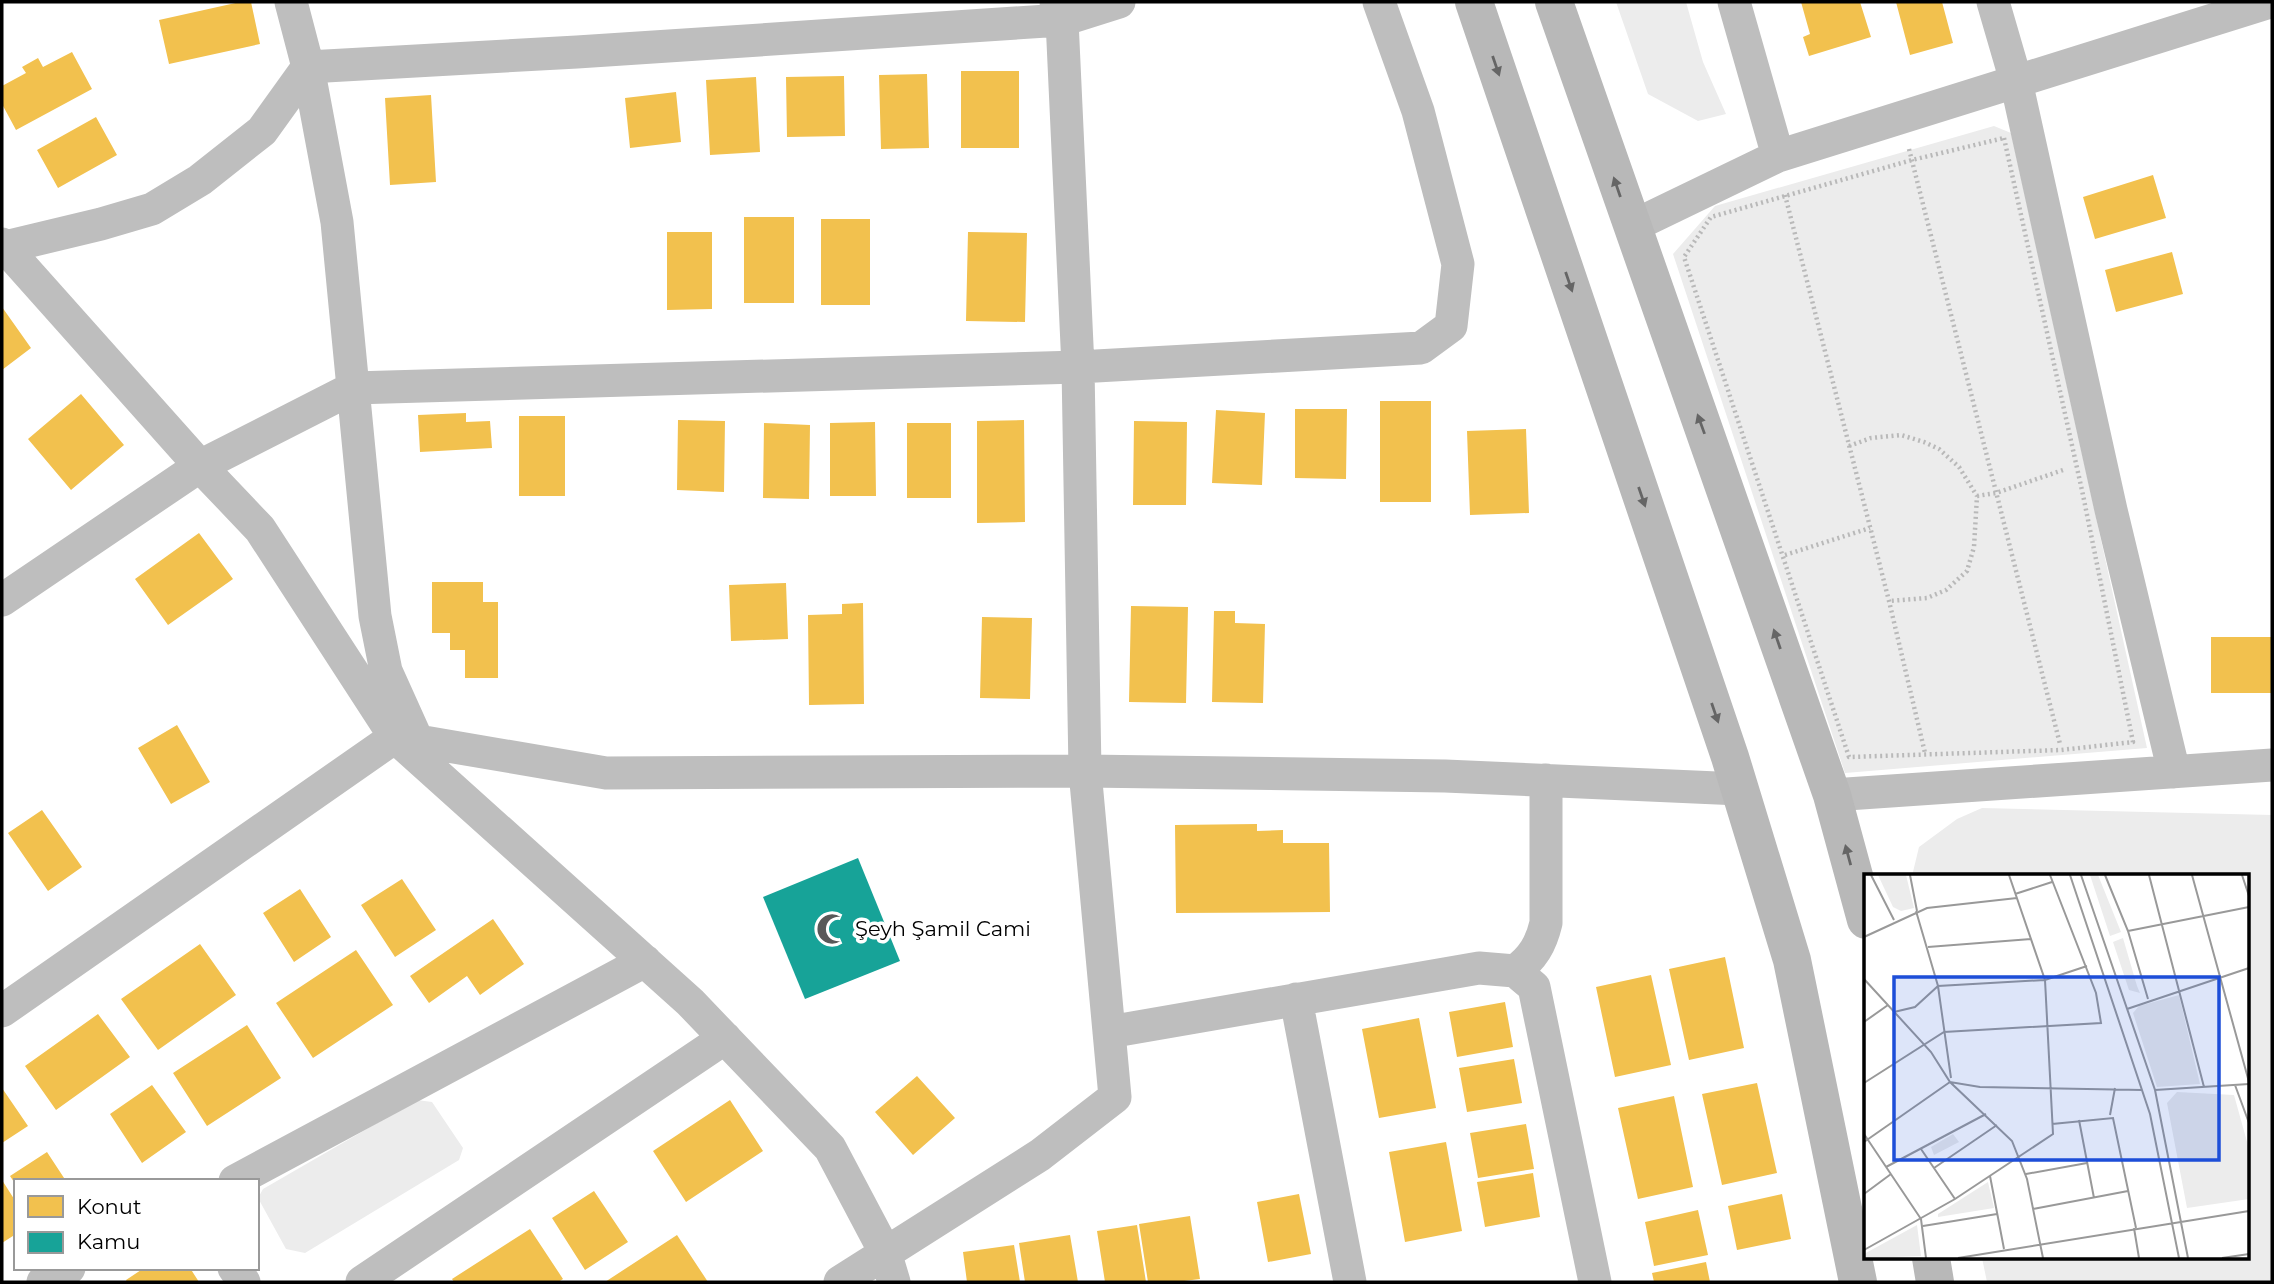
<svg xmlns="http://www.w3.org/2000/svg" width="2274" height="1284" font-family="Montserrat,sans-serif">
<rect width="100%" height="100%" fill="#fff"/>
<path fill="#ececec" d="M1616,2H1686L1703,62L1726,114L1698,121L1648,94Z
M1994,126L2011,133L2147,748L1845,773L1673,254L1715,206Z
M1982,808L2272,815V1282H1987L1982,1258H2248V876H1912L1919,847L1957,819Z
M417,1100L432,1102L463,1148L459,1160L305,1253L286,1249L258,1198L263,1189Z"/>
<path fill="#f2c14e" d="M240,2H251L260,44L169,64L159,20Z
M1801,2H1860L1871,37L1809,56L1803,37L1810,34Z
M1896,2H1942L1953,43L1910,55Z
M72,52L92,89L16,130L2,104V86L26,73L22,67L38,58L43,67Z
M961,71H1019V148H961Z
M927,74L929,148L881,149L879,75Z
M844,76L845,136L787,137L786,77Z
M756,77L760,152L710,155L706,80Z
M676,92L681,142L630,148L625,98Z
M431,95L436,182L390,185L385,98Z
M96,117L117,155L58,188L37,150Z
M2153,175L2166,218L2095,239L2083,197Z
M744,217H794V303H744Z
M821,219H870V305H821Z
M667,232H712V309L667,310Z
M968,232L1027,233L1025,322L966,321Z
M2172,252L2183,294L2116,312L2105,270Z
M2,307L31,348L2,370Z
M81,394L124,445L71,490L28,439Z
M1380,401H1431V502H1380Z
M1295,409H1347L1346,479L1295,478Z
M1216,410L1265,413L1262,485L1212,483Z
M466,413V422L490,421L492,448L420,452L418,415Z
M519,416H565V496H519Z
M678,420L725,421L724,492L677,490Z
M1024,420L1025,522L977,523V421Z
M1134,421L1187,422L1186,505H1133Z
M875,422L876,496H830V423Z
M764,423L810,425L809,499L763,498Z
M907,423H951V498H907Z
M1526,429L1529,513L1470,515L1467,431Z
M199,533L233,579L168,625L135,579Z
M432,582H483V602H498V678H465V650H450V633H432Z
M786,583L788,639L731,641L729,585Z
M863,603L864,704L809,705L808,615L842,614V604Z
M1131,606L1188,607L1186,703L1129,702Z
M1214,611H1235V623L1265,624L1263,703L1212,702Z
M982,617L1032,618L1030,699L980,698Z
M2211,637H2272V693H2211Z
M177,725L210,782L171,804L138,748Z
M42,810L82,867L48,891L8,833Z
M1257,824V831L1283,830V843H1329L1330,912L1176,913L1175,825Z
M402,879L436,930L395,957L361,905Z
M300,889L331,937L294,962L263,913Z
M493,919L524,964L480,995L467,976L429,1003L410,976Z
M200,944L236,995L158,1050L121,999Z
M356,950L393,1005L313,1058L276,1003Z
M1725,957L1744,1048L1689,1060L1669,969Z
M1651,975L1671,1065L1615,1077L1596,987Z
M1505,1002L1513,1047L1457,1057L1449,1012Z
M98,1014L130,1057L56,1110L25,1066Z
M1419,1018L1436,1108L1379,1118L1362,1029Z
M247,1025L281,1078L207,1126L173,1073Z
M1514,1059L1522,1103L1467,1112L1459,1068Z
M917,1076L955,1118L913,1155L875,1112Z
M1757,1083L1777,1173L1722,1185L1702,1094Z
M152,1085L186,1132L142,1163L110,1114Z
M2,1088L28,1126L2,1143Z
M1674,1096L1693,1187L1638,1199L1618,1108Z
M730,1100L763,1151L686,1202L653,1151Z
M1526,1124L1534,1169L1478,1178L1470,1133Z
M1446,1142L1462,1231L1405,1242L1389,1152Z
M47,1152L66,1181H16V1185L10,1176Z
M1533,1173L1540,1217L1485,1227L1477,1182Z
M2,1180L16,1202V1234L2,1243Z
M594,1191L628,1242L585,1270L552,1218Z
M1299,1194L1311,1254L1268,1262L1257,1202Z
M1782,1194L1791,1239L1737,1250L1728,1206Z
M1698,1210L1708,1255L1654,1266L1645,1222Z
M1190,1216L1200,1279L1176,1282H1148L1139,1224Z
M1137,1225L1146,1282H1105L1097,1231Z
M530,1229L563,1279L558,1282H454L452,1279Z
M677,1235L708,1282H605Z
M1070,1235L1078,1282H1025L1019,1243Z
M1014,1245L1020,1282H967L963,1252Z
M1706,1262L1710,1282H1654L1652,1273Z
M144,1268H190L199,1282H127L126,1280Z"/>
<path fill="#17a398" d="M858,858L900,961L805,999L763,897Z"/>
<g fill="none" stroke-linecap="round" stroke-linejoin="round">
<path stroke="#b9b9b9" stroke-width="4.5" stroke-dasharray="2 3.5" stroke-linecap="butt" d="M2004,138L2083,495L2133,742L2061,750L1849,757L1684,257L1711,217L1912,160Z
M1909,149L2060,744
M1785,195L1889,601L1925,753
M1849,446L1871,438L1901,435L1924,442L1939,449L1959,467L1977,496L1974,547L1967,571L1946,590L1927,598L1889,601
M1977,496L1996,493L2066,469
M1785,555L1870,528"/>
<path stroke="#bebebe" stroke-width="33" d="M291,2L308,67L337,222L375,616L386,671L418,742
M1734,2L1778,156
M1993,2L2016,81L2111,510L2174,772
M1631,227L1778,156L2270,2
M2,244L200,466L260,529L395,737L690,1002L830,1148L885,1252L894,1282
M5,247L101,224L152,209L200,180L262,131L308,67L577,52L1062,20L1119,2
M2,600L200,466L353,388L1078,367L1421,348L1451,326L1458,264L1418,111L1379,2
M1832,795L2272,765
M1515,971C1533,958 1541,944 1546,923V780
M1296,999L1350,1282
M2,1011L395,737L606,773L1085,771L1445,776L1740,789
M1109,1032L1479,968L1515,971L1534,987L1595,1282
M235,1181L645,961
M234,1268L244,1282
M43,1282L69,1268
M362,1282L725,1038
M840,1282L1040,1155L1115,1097L1085,771L1078,367L1062,20L1056,2"/>
<path stroke="#b8b8b8" stroke-width="38" d="M1474,2L1730,757L1792,960L1858,1282
M1554,2L1832,795L1866,920
M1931,1258L1935,1282"/>
</g>
<defs><path id="oneway-solid" d="M-6-.8H1V-3.2L6.5 0L1 3.2V.8H-6Z" transform="scale(1.75)"/></defs>
<g fill="#656565">
<use href="#oneway-solid" transform="translate(1496 66) rotate(71)"/>
<use href="#oneway-solid" transform="translate(1617 187) rotate(-109)"/>
<use href="#oneway-solid" transform="translate(1569 282) rotate(71)"/>
<use href="#oneway-solid" transform="translate(1701 424) rotate(-110)"/>
<use href="#oneway-solid" transform="translate(1642 497) rotate(71)"/>
<use href="#oneway-solid" transform="translate(1777 639) rotate(-109)"/>
<use href="#oneway-solid" transform="translate(1715 713) rotate(71)"/>
<use href="#oneway-solid" transform="translate(1848 855) rotate(-105)"/>
</g>
<defs>
<symbol id="mosque-bare" viewBox="-9 -9 18 18"><path d="M3.5-4.9A6 6 0 1 0 3.5 4.9A5 5 0 1 1 3.5-4.9Z" fill="#595959" stroke="#fff" stroke-width="2.5" paint-order="stroke"/></symbol>
</defs>
<g fill-rule="evenodd">
<use href="#mosque-bare" x="810" y="907" width="44" height="44"/>
</g>
<g text-anchor="middle" stroke-width="7" stroke-linejoin="round" paint-order="stroke">
<g font-size="21" fill="#000" stroke="#fff" text-anchor="start">
<text x="855" y="936">Şeyh Şamil Cami</text>
</g>
</g>
<g transform="translate(1864 874)">
<rect width="385" height="385" fill="#fff"/>
<path d="M14,1H42L50,34L37,37L29,33ZM226,1H234L257,58L246,62ZM259,64L273,112L276,119L265,116L249,68ZM315,121L336,210L293,213L269,139L275,132ZM313,218L370,221L385,275V325L323,334L303,229ZM89,260L95,268L70,281L67,273ZM124,308L130,334L74,343V340ZM53,351L57,382L0,384V380Z" fill="#ececec"/>
<path fill="none" stroke="#999" stroke-width="2" d="M7,1L30,46M46,1L53,37M206,1L286,240L315,384M217,1L291,216L324,384M241,1L264,57L284,125M285,1L340,213M328,1L385,208M378,1L385,22M151,20L188,8M52,37L74,112L87,204M264,57L385,33M0,63L63,34L153,24M64,73L167,65M0,105L67,178L86,208L148,267L163,305L179,384M263,135L385,94M30,138L51,133L74,112L181,106L223,92M0,148L24,131M0,209L80,158L237,149L232,119L186,1M371,211L385,249M291,216L385,210M246,241L251,214M215,246L230,324M188,250L249,244L272,354M0,260L57,345L62,384M0,268L86,208L116,213L278,216M57,275L91,325M22,293L122,240M70,294L133,251M162,300L223,289M126,302L140,375M0,320L27,300M169,335L264,317M59,352L133,340M270,354L275,384M0,376L91,325L189,260L181,106L145,1M94,384L385,337M358,384L385,380"/>
<path fill="#1d4ed8" fill-opacity="0.15" stroke="#1d4ed8" stroke-width="3.5" d="M30,103H355V286H30Z"/>
<rect width="385" height="385" fill="none" stroke="#000" stroke-width="3.5"/>
</g>
<rect width="2274" height="1284" fill="none" stroke="#000000" stroke-width="7"/>
<rect x="14" y="1179" width="245" height="91" fill="#ffffff" stroke="#999999" stroke-width="2"/>
<rect x="28" y="1196" width="35" height="21" fill="#f2c14e" stroke="#999999" stroke-width="2"/>
<text x="77" y="1214" font-size="21" fill="#000000">Konut</text>
<rect x="28" y="1232" width="35" height="21" fill="#17a398" stroke="#999999" stroke-width="2"/>
<text x="77" y="1249" font-size="21" fill="#000000">Kamu</text>
</svg>
